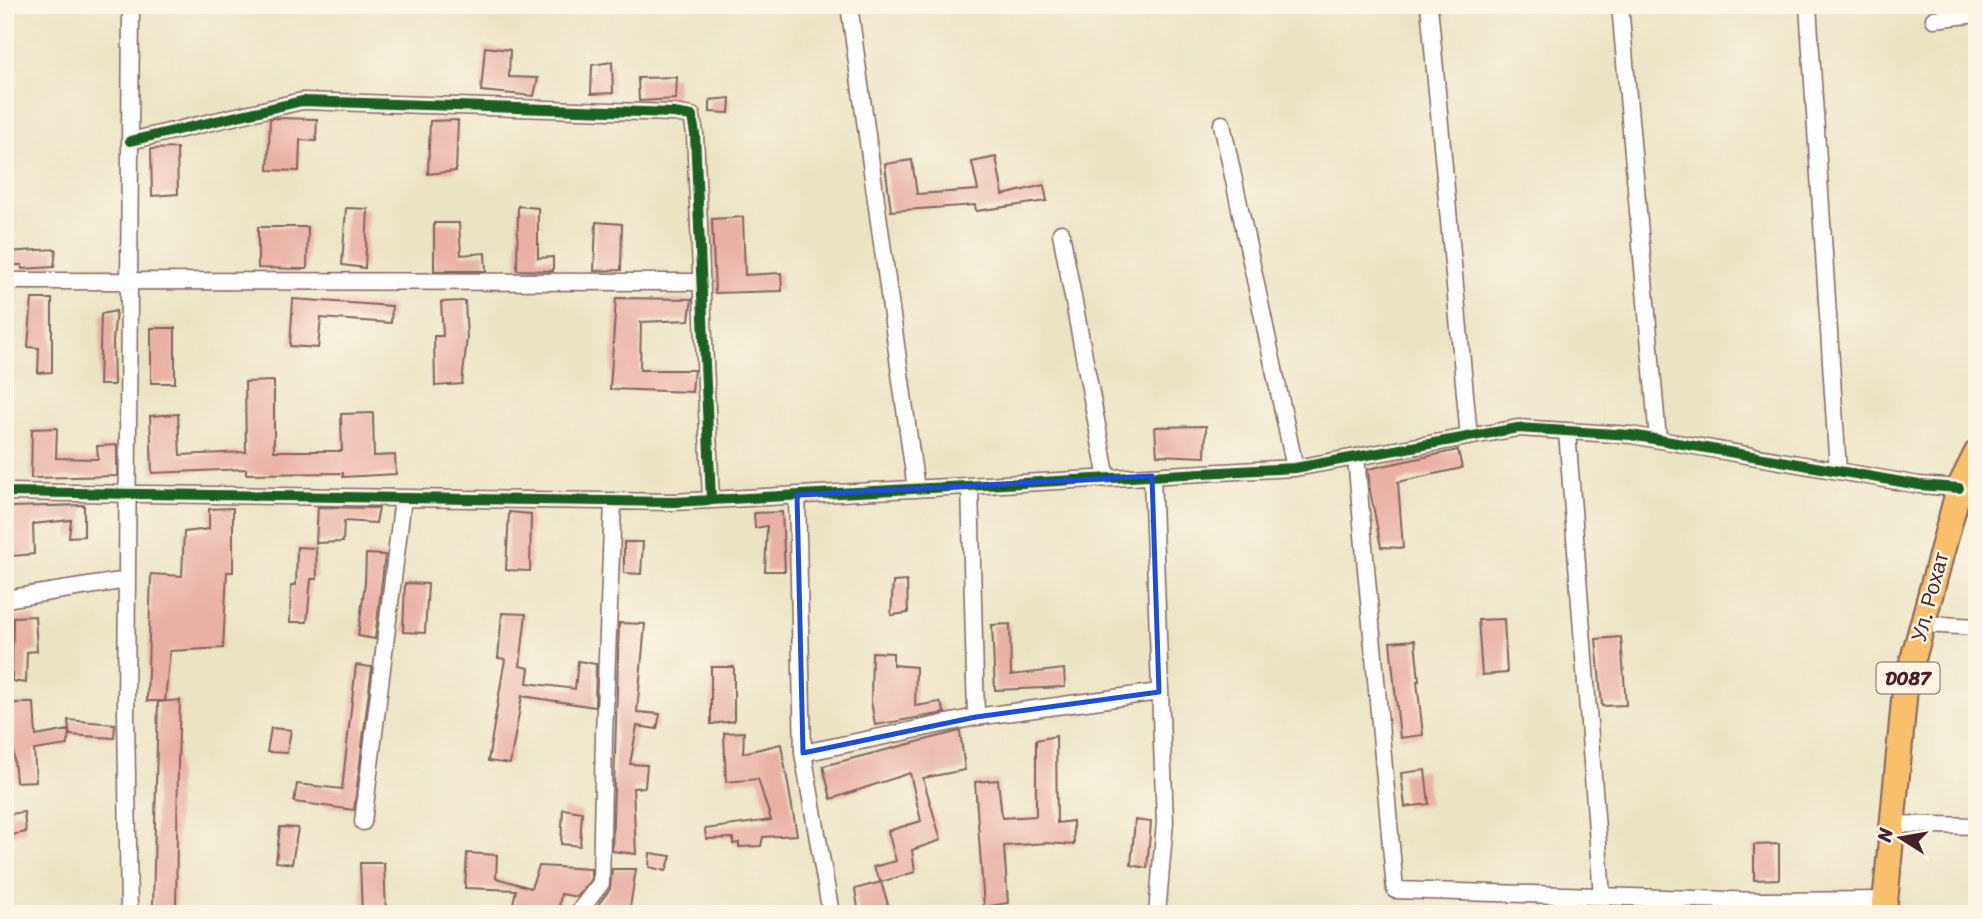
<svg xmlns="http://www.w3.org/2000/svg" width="1982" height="919" font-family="Sriracha,sans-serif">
<rect width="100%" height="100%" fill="#fcf5e5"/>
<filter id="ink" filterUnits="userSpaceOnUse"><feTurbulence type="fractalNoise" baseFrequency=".0143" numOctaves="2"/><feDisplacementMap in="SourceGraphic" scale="14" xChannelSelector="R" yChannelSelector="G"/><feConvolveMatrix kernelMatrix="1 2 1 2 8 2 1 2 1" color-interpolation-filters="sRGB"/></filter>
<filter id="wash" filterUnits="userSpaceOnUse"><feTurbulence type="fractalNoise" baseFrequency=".00686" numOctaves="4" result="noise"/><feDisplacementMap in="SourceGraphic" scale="28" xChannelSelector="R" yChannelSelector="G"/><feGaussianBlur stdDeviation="1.57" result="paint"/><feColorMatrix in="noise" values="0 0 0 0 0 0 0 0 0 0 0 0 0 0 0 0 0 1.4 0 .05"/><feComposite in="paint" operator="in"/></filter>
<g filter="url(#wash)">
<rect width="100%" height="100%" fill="#ebe4c4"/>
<g id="blocks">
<path fill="#e9b1a4" d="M485,47L510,50L509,77L538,78L534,96L481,91Z
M612,62L613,93L591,94L592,65Z
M677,77L676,99L639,101L638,78Z
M730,98L729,113L710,112V100Z
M276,118L317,119L316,141L300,140L299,171L268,170L270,119Z
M458,120L456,171L428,174L430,121Z
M177,148L178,194L152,196L151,149Z
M996,157L1003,195L1044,185L1047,201L976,211L975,205L891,211L885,164L912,160L917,194L978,190L972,162Z
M518,206L538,208V258L553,257V271L517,270Z
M346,208L368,209L365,268L342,265Z
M743,217L745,275L781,273L782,291L715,293L712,219Z
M596,222L622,224L621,270L594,271Z
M434,223H459L461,255L485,253L486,271H434Z
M258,227H308L307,269L258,268Z
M56,249L54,267L22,269V265H5V252Z
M616,298L692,299L689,320L641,322L640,370H694L692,392L610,389Z
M32,299H52V372L38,373L39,348L28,347Z
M293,299L392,306L391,323L321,318L318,348L290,346Z
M465,301L467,338L462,384L435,386L434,336H443L441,302Z
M116,311L113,341L114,385H99L101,314Z
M151,328H175V383H151Z
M274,381V451H342L341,414L373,413L374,456L395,455L396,474L343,477V473L246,474V469L152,473L150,416L178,414L180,455L246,452L245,382Z
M1206,426L1205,457L1157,455L1155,427Z
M57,428L56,458L98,459L97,446L117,445V476L31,478L32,429Z
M1458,450L1462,468L1398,482L1403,548L1381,547L1370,490L1368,469Z
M84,505V536L69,537L71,520L33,524L34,554L12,556L10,507Z
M318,507L379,508L376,523L344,521L343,542L316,543Z
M233,508V572H227L223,648L170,651L165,701H147L151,574L182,576L184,532L209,529V509Z
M509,512L531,514L530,571L506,570Z
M782,512L785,571H765L767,526L755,528L754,513Z
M624,542H643L641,574L624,573Z
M297,547L316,548L317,579H311L307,622H290L291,585H296Z
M366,554L385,555L375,639L358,636L365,582Z
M907,581L908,613L891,615L893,582Z
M405,583L428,584L425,633L403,632Z
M502,613L526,614L520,666L529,668L527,683L575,689L578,661L596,664L595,707L522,696L510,764L488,761L505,659L498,658Z
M35,616L37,651L27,652L26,683L12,681L13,617Z
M1504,619L1507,673L1482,675L1478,620Z
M619,623L645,624L637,712L660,714L657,729L637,726L630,764L647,765L645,787L633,788L636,854L612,851Z
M1010,624L1011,675L1064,669L1065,687L995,690L992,625Z
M1621,637L1626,705L1602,706L1596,639Z
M1415,640L1419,681H1417L1423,735L1400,738L1390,642Z
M872,652L893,653V665L916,667L915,706L940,702L945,713L875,725L871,701Z
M356,665L372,667L354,810L294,802L297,784L342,789Z
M711,667H734V721L711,724Z
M180,700L178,763L176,910L153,907L158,702Z
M14,703H34L36,736L69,730L68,720L115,724L114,738L70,735L69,730L68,745L34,750L36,781L16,782L12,738Z
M271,728L291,730L287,753L267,752Z
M960,731L965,770L923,778L941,840L912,850L915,872L881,882L873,867L896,861L888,831L921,821L910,773L831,799L823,766Z
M744,732L743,753L781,744L797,835L763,837L761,846L739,847V843L733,844V838L706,839L705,829L771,820L758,779L726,782L724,733Z
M1056,736L1057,823L1073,821L1074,845L1047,843L1004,846L1008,903L984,907L975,782L998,780L1002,818L1036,816V740Z
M1425,770L1429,804L1405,807L1401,773Z
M563,809L582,812L580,846L561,844Z
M24,812L26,832L12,835L10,814Z
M1135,820L1151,822L1147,868L1131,865Z
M280,827L298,828L292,864L276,862Z
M1779,844V879L1754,880V845Z
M467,853L497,855L496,878L531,888L539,866L591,869V879L577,897L561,894L558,914H519L511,912L516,890L465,888Z
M650,853L671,856L666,871L649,867Z
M360,863H384L386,912L362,914Z
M612,869H636L629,914H591L610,889Z
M881,882L891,914H859L855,889Z"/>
</g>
</g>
<g filter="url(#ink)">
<use href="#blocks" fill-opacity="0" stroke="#826461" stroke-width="2"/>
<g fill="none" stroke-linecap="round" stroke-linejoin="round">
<defs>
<path id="street" d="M849,5L916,489
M1429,5L1469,437
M1620,5L1658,439
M1808,5L1838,471
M1934,19L1977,14
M1222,124L1295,468
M130,141L302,101L674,113L692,116L695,134L711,500
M1061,233L1107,479
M5,281L702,282
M1567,431L1602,896
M1356,457L1395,890L1762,901L1884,900
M1152,476L1165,822L1157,914
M970,486L976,717
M5,492L674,502L1295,468L1518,428L1631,435L1919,485L1959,488
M797,495L803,753L831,914
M5,599L127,580
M1923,624L1977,627
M803,753L976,717L1159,692
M363,822L403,498
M1891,824L1977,826
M129,914L126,713L131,5
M577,914L601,883L604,736L613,501"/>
<path id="primary" d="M1884,914L1905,689L1959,488L1977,452"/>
</defs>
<use href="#street" stroke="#826461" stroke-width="19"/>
<use href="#primary" stroke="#826461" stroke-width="28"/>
<use href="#street" stroke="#fff" stroke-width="16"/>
<use href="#primary" stroke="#f8bf6c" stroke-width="24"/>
<defs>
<path id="cycleway" d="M130,141L302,101L674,113L692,116L695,134L711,500
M5,492L674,502L1295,468L1518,428L1631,435L1919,485L1959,488"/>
</defs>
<use href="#cycleway" stroke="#fcf5e5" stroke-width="15"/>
<use href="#cycleway" stroke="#1b5e20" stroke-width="10"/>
</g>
</g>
<path fill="none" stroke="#1d4ed8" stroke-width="5" stroke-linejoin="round" d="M1152,476L1159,692L976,717L803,753L797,495Z"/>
<g text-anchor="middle" stroke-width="5" stroke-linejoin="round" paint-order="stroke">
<rect fill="#fcf5e5" stroke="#7f5f63" stroke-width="2" x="1876.5" y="662.5" width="63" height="31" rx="5"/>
<g font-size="19" font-weight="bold" fill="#4a1f2b">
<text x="1908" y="685">D087</text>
</g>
<g font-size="21" fill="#4a1f2b" stroke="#fcf5e5">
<text transform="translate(1930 597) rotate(-75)" y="7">Ул. Рохат</text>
</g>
</g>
<rect width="1982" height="919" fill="none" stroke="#fcf5e5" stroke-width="28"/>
<g transform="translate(1901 838) rotate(281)" stroke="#fcf5e5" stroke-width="5" paint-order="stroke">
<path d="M0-5L12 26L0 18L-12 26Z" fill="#4a1f2b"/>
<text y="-10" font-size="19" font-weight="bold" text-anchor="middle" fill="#4a1f2b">N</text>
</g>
</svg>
